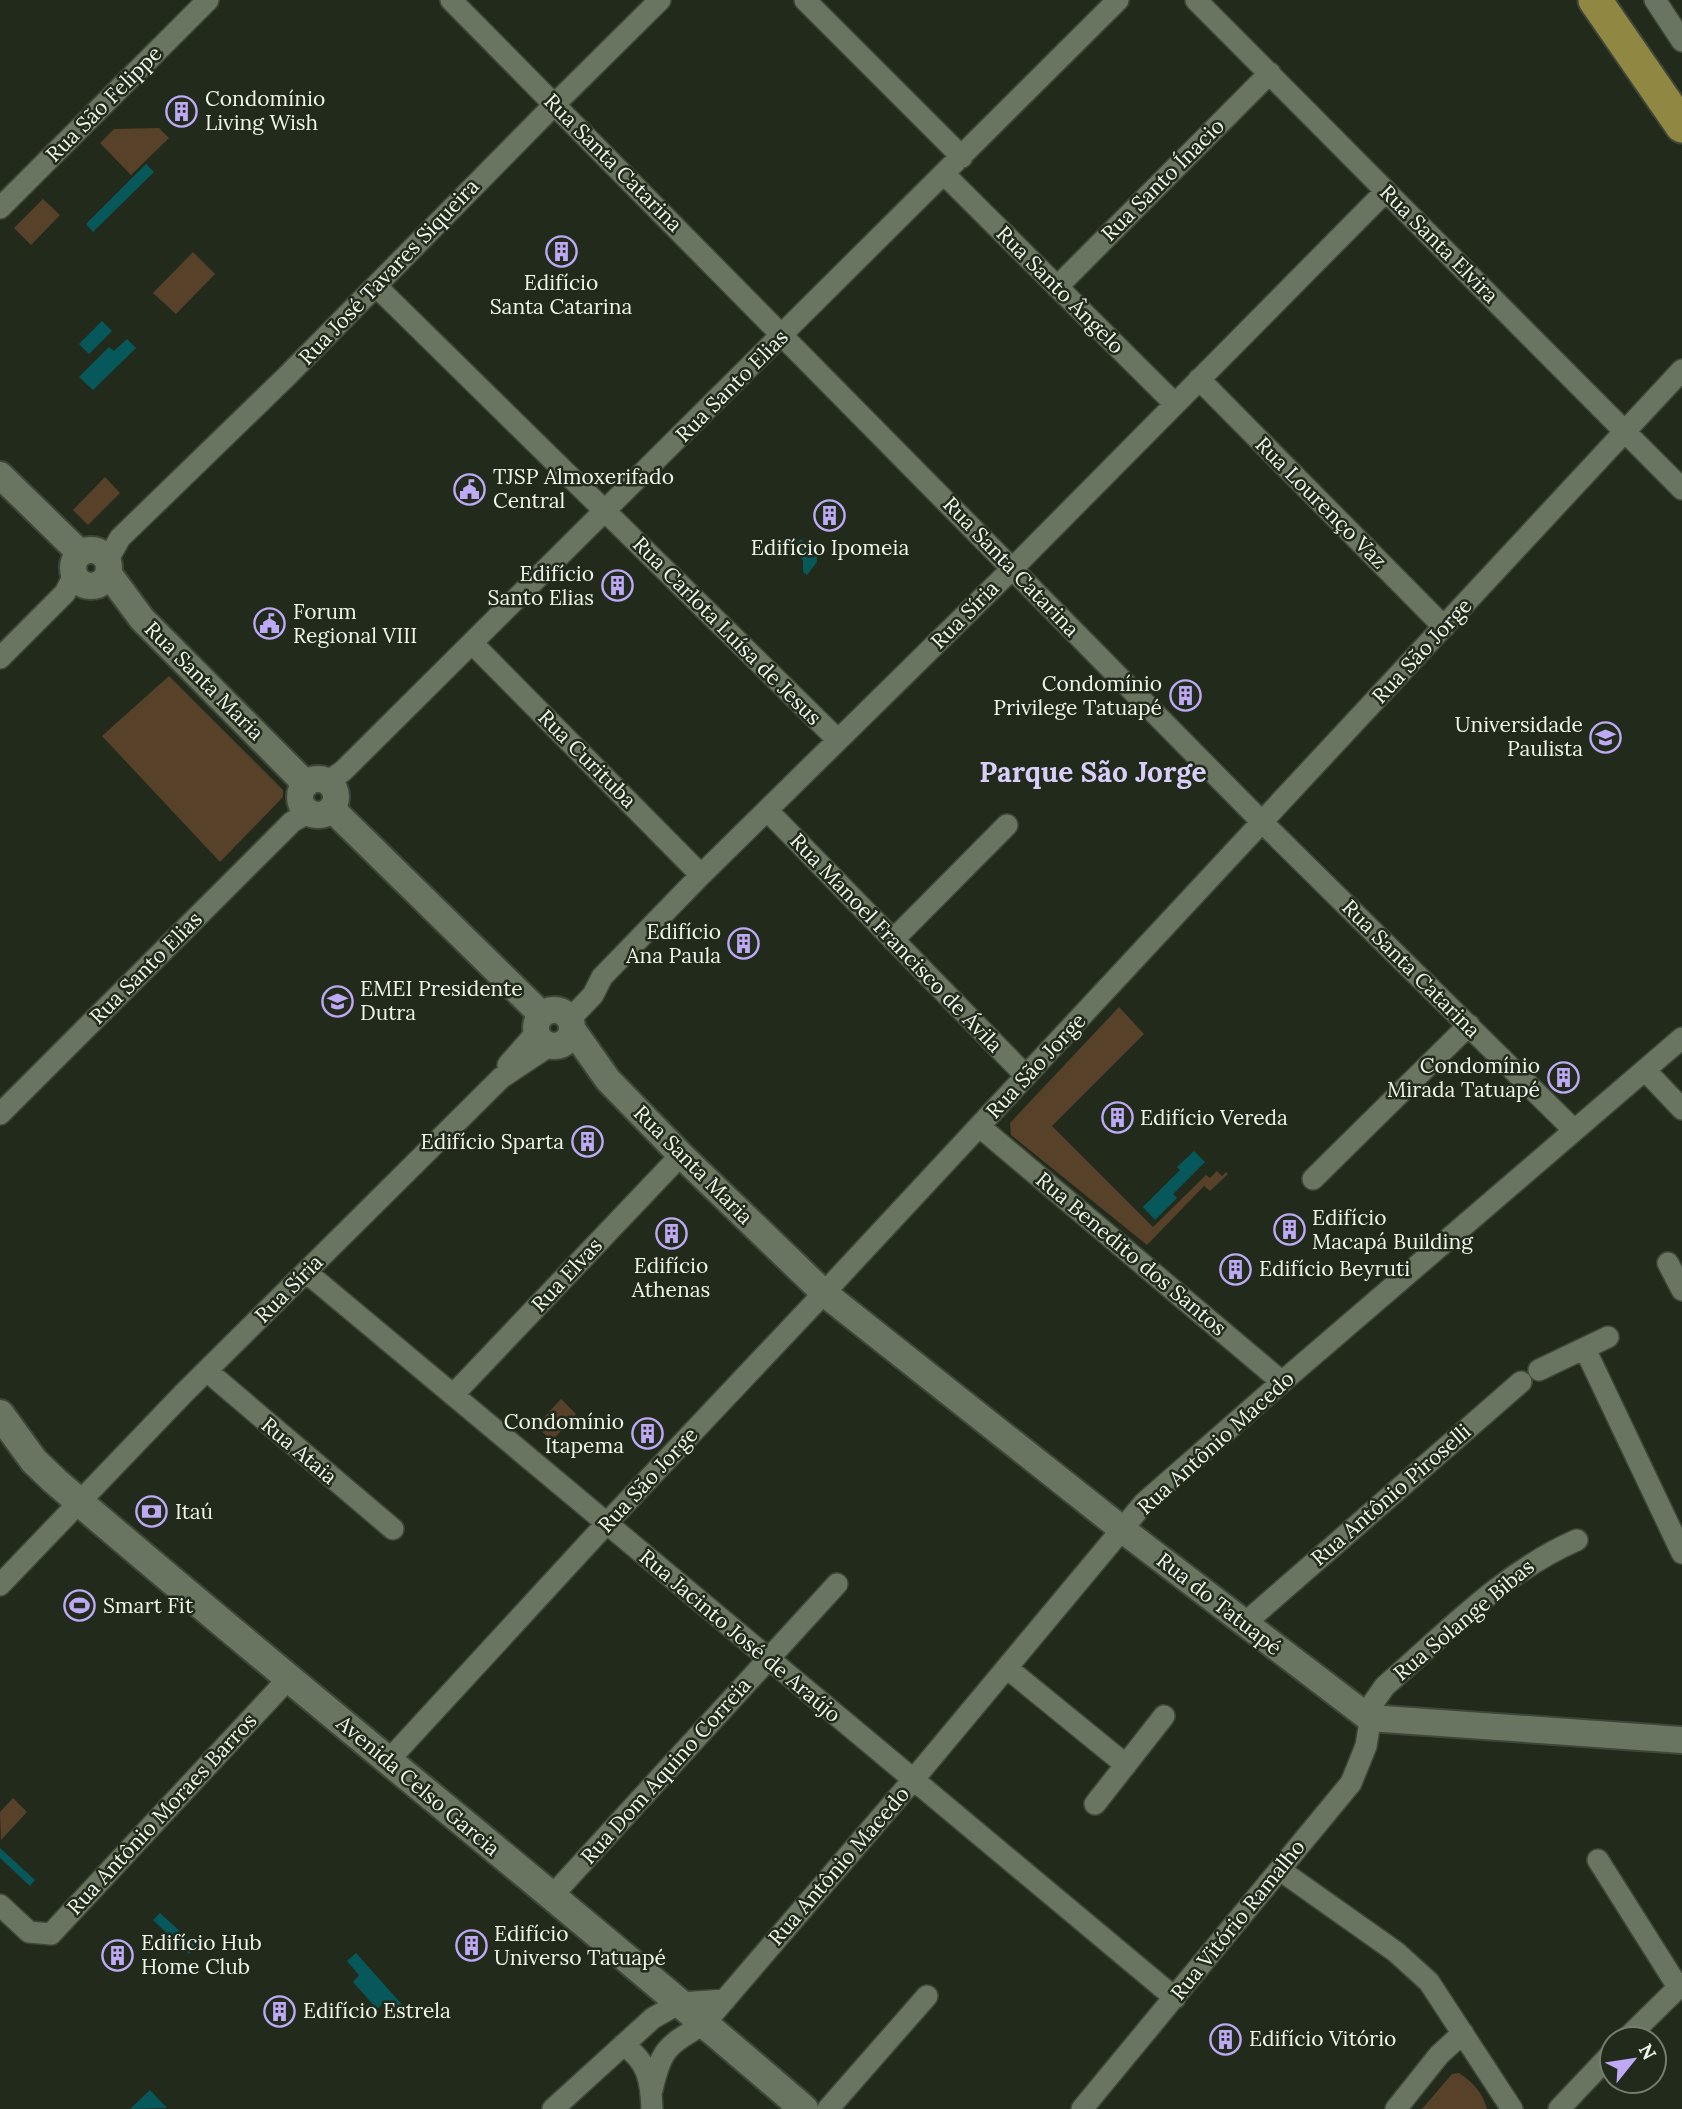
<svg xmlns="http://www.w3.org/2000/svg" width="1682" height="2109" font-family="Lora,serif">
<rect width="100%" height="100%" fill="#222b1b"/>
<path fill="#584129" d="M159,128L169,138L131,175L100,143L114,129Z
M43,199L60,215L31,245L14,228Z
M193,252L215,274L176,314L153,293Z
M105,477L120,493L88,525L73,510Z
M169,676L283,790V797L220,862L102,736Z
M1119,1007L1144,1034L1052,1126L1153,1227L1206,1175L1210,1178L1217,1171L1222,1176L1226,1172L1228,1174L1210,1191L1204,1186L1147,1245L1011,1135L1010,1123Z
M561,1399L576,1414L552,1441L536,1426Z
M13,1798L27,1812L1,1840L0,1812Z
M1459,2073C1473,2082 1483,2093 1487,2109H1422L1452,2074Z"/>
<path fill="#06585a" d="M146,164L154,172L93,232L86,224Z
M102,321L112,331L89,354L79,344Z
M127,339L136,348L93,390L79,377L109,347L114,351Z
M801,539L817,555V562L807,575L803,572V560L792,548Z
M1194,1151L1205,1162L1173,1194L1177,1198L1155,1220L1143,1207L1180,1170L1177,1167Z
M0,1848L35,1880L30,1886L0,1858Z
M160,1913L196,1946L189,1954L153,1920Z
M356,1953L406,2009L397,2017L384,2003L377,2009L353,1982L359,1975L347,1961Z
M150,2090L167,2108L130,2109Z"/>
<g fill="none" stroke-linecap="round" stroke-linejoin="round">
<defs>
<path id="minor" d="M451,0L1262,822L1574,1130
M805,0L962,157
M1196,0L1682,489
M1655,0L1682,41
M945,175L1175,404
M0,208L208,0
M376,286L838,740
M1057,287L1270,73
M1199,379L1444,627
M107,561L120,538L287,376L555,104L660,0
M472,643L701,875
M0,658L65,593L74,575
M327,782L343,771L1118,0
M767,810L1026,1076
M893,940L1007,825
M569,1020L593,995L602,977L701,875L1013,568L1386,191
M508,1065L536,1033
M1645,1070L1682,1109
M0,1114L292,822L309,812
M979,1126L1282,1382
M1313,1179L1469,1025
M1668,1263L1682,1290
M306,1272L1175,1998
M1585,1349L1682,1553
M1539,1370L1608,1337
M207,1371L393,1529
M453,1395L681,1155
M0,1585L183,1394L501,1078L549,1046
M1244,1624L1521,1382
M1007,1668L1126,1765
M388,1761L606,1524L824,1293L1682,370
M1095,1804L1164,1716
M1598,1860L1678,1987
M1280,1870L1396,1952L1429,1982L1512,2109
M552,1896L837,1584
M0,1905L29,1932L51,1934L289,1678
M1626,2039L1682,1984
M623,2045C648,2061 651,2081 652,2109
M652,2090C662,2046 668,2046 705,2023L913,1780L1144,1503L1282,1382L1682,1038
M553,2109L653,2018L680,2003L725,2000
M828,2109L927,1996
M1082,2109L1351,1783L1366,1746L1373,1703L1385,1686C1445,1634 1503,1572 1577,1540
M1396,2109L1439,2055L1463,2033
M1559,2109L1612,2053"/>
<path id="tertiary" d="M0,475L80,553
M73 568a18 18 0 1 1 36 0a18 18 0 1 1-36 0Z
M108,573L142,619L306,784
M300 797a18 18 0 1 1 36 0a18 18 0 1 1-36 0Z
M332,809L542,1015
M536 1028a18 18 0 1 1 36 0a18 18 0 1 1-36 0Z
M572,1029L608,1080L681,1155L824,1293L1123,1530L1369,1718L1682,1740"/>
<path id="secondary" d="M0,1414L34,1461L55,1481C302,1694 558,1896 804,2109"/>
<path id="trunk" d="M1595,0L1682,126"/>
</defs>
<use href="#minor" stroke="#3d4638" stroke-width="24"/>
<use href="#tertiary" stroke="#3d4638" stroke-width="30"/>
<use href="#secondary" stroke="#3d4638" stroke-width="32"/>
<use href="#trunk" stroke="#3d4638" stroke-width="37"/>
<use href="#minor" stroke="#697461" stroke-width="21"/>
<use href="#tertiary" stroke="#697461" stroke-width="26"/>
<use href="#secondary" stroke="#697461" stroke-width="28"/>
<use href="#trunk" stroke="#908742" stroke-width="33"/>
</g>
<defs>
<symbol id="building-ring" viewBox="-11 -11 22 22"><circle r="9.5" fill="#222b1b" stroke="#bea9f5" stroke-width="1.5"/><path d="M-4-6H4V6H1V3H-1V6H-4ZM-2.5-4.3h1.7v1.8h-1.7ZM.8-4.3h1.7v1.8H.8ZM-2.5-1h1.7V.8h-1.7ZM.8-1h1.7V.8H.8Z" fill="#bea9f5"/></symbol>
<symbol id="civic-ring" viewBox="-11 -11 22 22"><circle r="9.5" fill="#222b1b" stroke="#bea9f5" stroke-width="1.5"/><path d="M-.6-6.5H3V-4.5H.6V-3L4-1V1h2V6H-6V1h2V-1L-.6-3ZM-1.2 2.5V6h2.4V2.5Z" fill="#bea9f5"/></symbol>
<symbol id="university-ring" viewBox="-11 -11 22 22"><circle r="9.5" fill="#222b1b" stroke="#bea9f5" stroke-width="1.5"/><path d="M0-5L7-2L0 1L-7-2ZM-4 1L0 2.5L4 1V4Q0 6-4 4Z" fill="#bea9f5"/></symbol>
<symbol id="school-ring" viewBox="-11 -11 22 22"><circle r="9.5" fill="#222b1b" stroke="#bea9f5" stroke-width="1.5"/><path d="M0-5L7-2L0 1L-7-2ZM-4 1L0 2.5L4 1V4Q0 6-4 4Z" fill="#bea9f5"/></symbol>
<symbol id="bank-ring" viewBox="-11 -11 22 22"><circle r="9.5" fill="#222b1b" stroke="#bea9f5" stroke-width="1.5"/><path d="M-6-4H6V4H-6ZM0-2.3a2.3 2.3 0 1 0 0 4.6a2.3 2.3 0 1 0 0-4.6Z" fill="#bea9f5"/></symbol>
<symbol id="stadium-ring" viewBox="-11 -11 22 22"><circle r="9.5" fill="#222b1b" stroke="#bea9f5" stroke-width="1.5"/><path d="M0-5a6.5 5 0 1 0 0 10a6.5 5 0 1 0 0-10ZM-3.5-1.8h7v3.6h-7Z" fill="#bea9f5"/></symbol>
</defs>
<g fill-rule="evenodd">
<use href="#building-ring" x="164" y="94" width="35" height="35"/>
<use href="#building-ring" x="544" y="234" width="35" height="35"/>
<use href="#civic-ring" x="452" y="472" width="35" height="35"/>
<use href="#building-ring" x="812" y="498" width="35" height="35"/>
<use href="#building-ring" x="600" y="568" width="35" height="35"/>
<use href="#civic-ring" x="252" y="606" width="35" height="35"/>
<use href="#building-ring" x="1168" y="678" width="35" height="35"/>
<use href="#university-ring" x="1588" y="720" width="35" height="35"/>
<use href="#building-ring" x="726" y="926" width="35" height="35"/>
<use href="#school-ring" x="320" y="984" width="35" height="35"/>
<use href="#building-ring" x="1546" y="1060" width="35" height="35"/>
<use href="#building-ring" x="1100" y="1100" width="35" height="35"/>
<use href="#building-ring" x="570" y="1124" width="35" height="35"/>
<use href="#building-ring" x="1272" y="1212" width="35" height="35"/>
<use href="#building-ring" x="654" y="1216" width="35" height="35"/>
<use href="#building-ring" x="1218" y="1252" width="35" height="35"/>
<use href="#building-ring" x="630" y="1416" width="35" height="35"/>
<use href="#bank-ring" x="134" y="1494" width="35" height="35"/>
<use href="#stadium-ring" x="62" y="1588" width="35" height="35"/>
<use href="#building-ring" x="454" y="1928" width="35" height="35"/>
<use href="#building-ring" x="100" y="1938" width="35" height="35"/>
<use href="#building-ring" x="262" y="1994" width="35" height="35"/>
<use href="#building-ring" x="1208" y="2022" width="35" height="35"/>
</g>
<g text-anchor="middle" stroke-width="5" stroke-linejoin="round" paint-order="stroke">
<g font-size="21" fill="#eff5eb" stroke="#222b1b" text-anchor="start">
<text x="205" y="106">Condomínio<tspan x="205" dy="24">Living Wish</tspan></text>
<text x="561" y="290" text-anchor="middle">Edifício<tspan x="561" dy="24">Santa Catarina</tspan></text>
<text x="493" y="484">TJSP Almoxerifado<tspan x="493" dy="24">Central</tspan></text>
<text x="830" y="555" text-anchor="middle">Edifício Ipomeia</text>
<text x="594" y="581" text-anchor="end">Edifício<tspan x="594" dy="24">Santo Elias</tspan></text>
<text x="293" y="619">Forum<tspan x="293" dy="24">Regional VIII</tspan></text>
<text x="1162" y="691" text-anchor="end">Condomínio<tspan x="1162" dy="24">Privilege Tatuapé</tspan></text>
<text x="1583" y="732" text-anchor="end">Universidade<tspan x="1583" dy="24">Paulista</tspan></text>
<text x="721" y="939" text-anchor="end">Edifício<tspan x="721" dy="24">Ana Paula</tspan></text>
<text x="360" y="996">EMEI Presidente<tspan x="360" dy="24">Dutra</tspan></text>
<text x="1540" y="1073" text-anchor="end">Condomínio<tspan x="1540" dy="24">Mirada Tatuapé</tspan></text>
<text x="1140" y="1125">Edifício Vereda</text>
<text x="564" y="1149" text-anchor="end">Edifício Sparta</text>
<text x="1312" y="1225">Edifício<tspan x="1312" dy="24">Macapá Building</tspan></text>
<text x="671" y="1273" text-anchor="middle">Edifício<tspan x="671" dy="24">Athenas</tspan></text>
<text x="1259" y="1276">Edifício Beyruti</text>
<text x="624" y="1429" text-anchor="end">Condomínio<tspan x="624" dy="24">Itapema</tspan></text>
<text x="175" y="1519">Itaú</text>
<text x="103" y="1613">Smart Fit</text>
<text x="494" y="1941">Edifício<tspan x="494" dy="24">Universo Tatuapé</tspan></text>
<text x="141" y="1950">Edifício Hub<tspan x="141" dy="24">Home Club</tspan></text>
<text x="303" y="2018">Edifício Estrela</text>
<text x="1249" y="2046">Edifício Vitório</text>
</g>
<g font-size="21" fill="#eff5eb" stroke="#222b1b">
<text transform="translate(104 104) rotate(-45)" y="7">Rua São Felippe</text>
<text transform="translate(613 163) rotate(45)" y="7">Rua Santa Catarina</text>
<text transform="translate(1163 180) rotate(-45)" y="7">Rua Santo Ínacio</text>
<text transform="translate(1439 244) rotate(45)" y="7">Rua Santa Elvira</text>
<text transform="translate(389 272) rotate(-46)" y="7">Rua José Tavares Siqueira</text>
<text transform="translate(1060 290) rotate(45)" y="7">Rua Santo Ângelo</text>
<text transform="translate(732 386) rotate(-45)" y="7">Rua Santo Elias</text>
<text transform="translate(1321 503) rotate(45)" y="7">Rua Lourenço Vaz</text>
<text transform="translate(1011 567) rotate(46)" y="7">Rua Santa Catarina</text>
<text transform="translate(965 615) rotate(-45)" y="7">Rua Síria</text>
<text transform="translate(727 631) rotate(45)" y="7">Rua Carlota Luísa de Jesus</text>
<text transform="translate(1422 651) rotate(-47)" y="7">Rua São Jorge</text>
<text transform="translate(204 681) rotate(45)" y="7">Rua Santa Maria</text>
<text transform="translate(587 759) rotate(45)" y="7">Rua Curituba</text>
<text transform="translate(896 943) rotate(46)" y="7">Rua Manoel Francisco de Ávila</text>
<text transform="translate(146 968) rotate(-45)" y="7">Rua Santo Elias</text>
<text transform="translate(1411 969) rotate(45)" y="7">Rua Santa Catarina</text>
<text transform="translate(1036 1066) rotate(-47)" y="7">Rua São Jorge</text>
<text transform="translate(693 1165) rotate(45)" y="7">Rua Santa Maria</text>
<text transform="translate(1131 1254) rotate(40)" y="7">Rua Benedito dos Santos</text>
<text transform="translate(567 1275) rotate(-47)" y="7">Rua Elvas</text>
<text transform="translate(289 1289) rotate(-45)" y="7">Rua Síria</text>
<text transform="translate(1216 1443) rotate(-42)" y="7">Rua Antônio Macedo</text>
<text transform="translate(299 1451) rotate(40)" y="7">Rua Ataia</text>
<text transform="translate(648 1480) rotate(-47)" y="7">Rua São Jorge</text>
<text transform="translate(1391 1495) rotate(-41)" y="7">Rua Antônio Piroselli</text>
<text transform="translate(1219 1604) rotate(38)" y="7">Rua do Tatuapé</text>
<text transform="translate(1464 1620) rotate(-40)" y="7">Rua Solange Bibas</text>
<text transform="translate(740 1636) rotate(40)" y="7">Rua Jacinto José de Araújo</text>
<text transform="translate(666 1771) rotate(-48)" y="7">Rua Dom Aquino Correia</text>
<text transform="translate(418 1786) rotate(40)" y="7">Avenida Celso Garcia</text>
<text transform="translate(162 1814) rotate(-47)" y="7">Rua Antônio Moraes Barros</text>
<text transform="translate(839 1866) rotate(-49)" y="7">Rua Antônio Macedo</text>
<text transform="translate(1238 1920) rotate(-51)" y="7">Rua Vitório Ramalho</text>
</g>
<g font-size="28" font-weight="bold" fill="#d9cefa" stroke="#222b1b">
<text x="1093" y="782">Parque São Jorge</text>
</g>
</g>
<g transform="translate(1633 2060) rotate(60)"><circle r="33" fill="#222b1b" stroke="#747c6e" stroke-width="2"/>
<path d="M0-5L12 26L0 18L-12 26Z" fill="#bea9f5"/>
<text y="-10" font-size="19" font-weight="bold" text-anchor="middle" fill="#eff5eb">N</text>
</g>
</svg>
